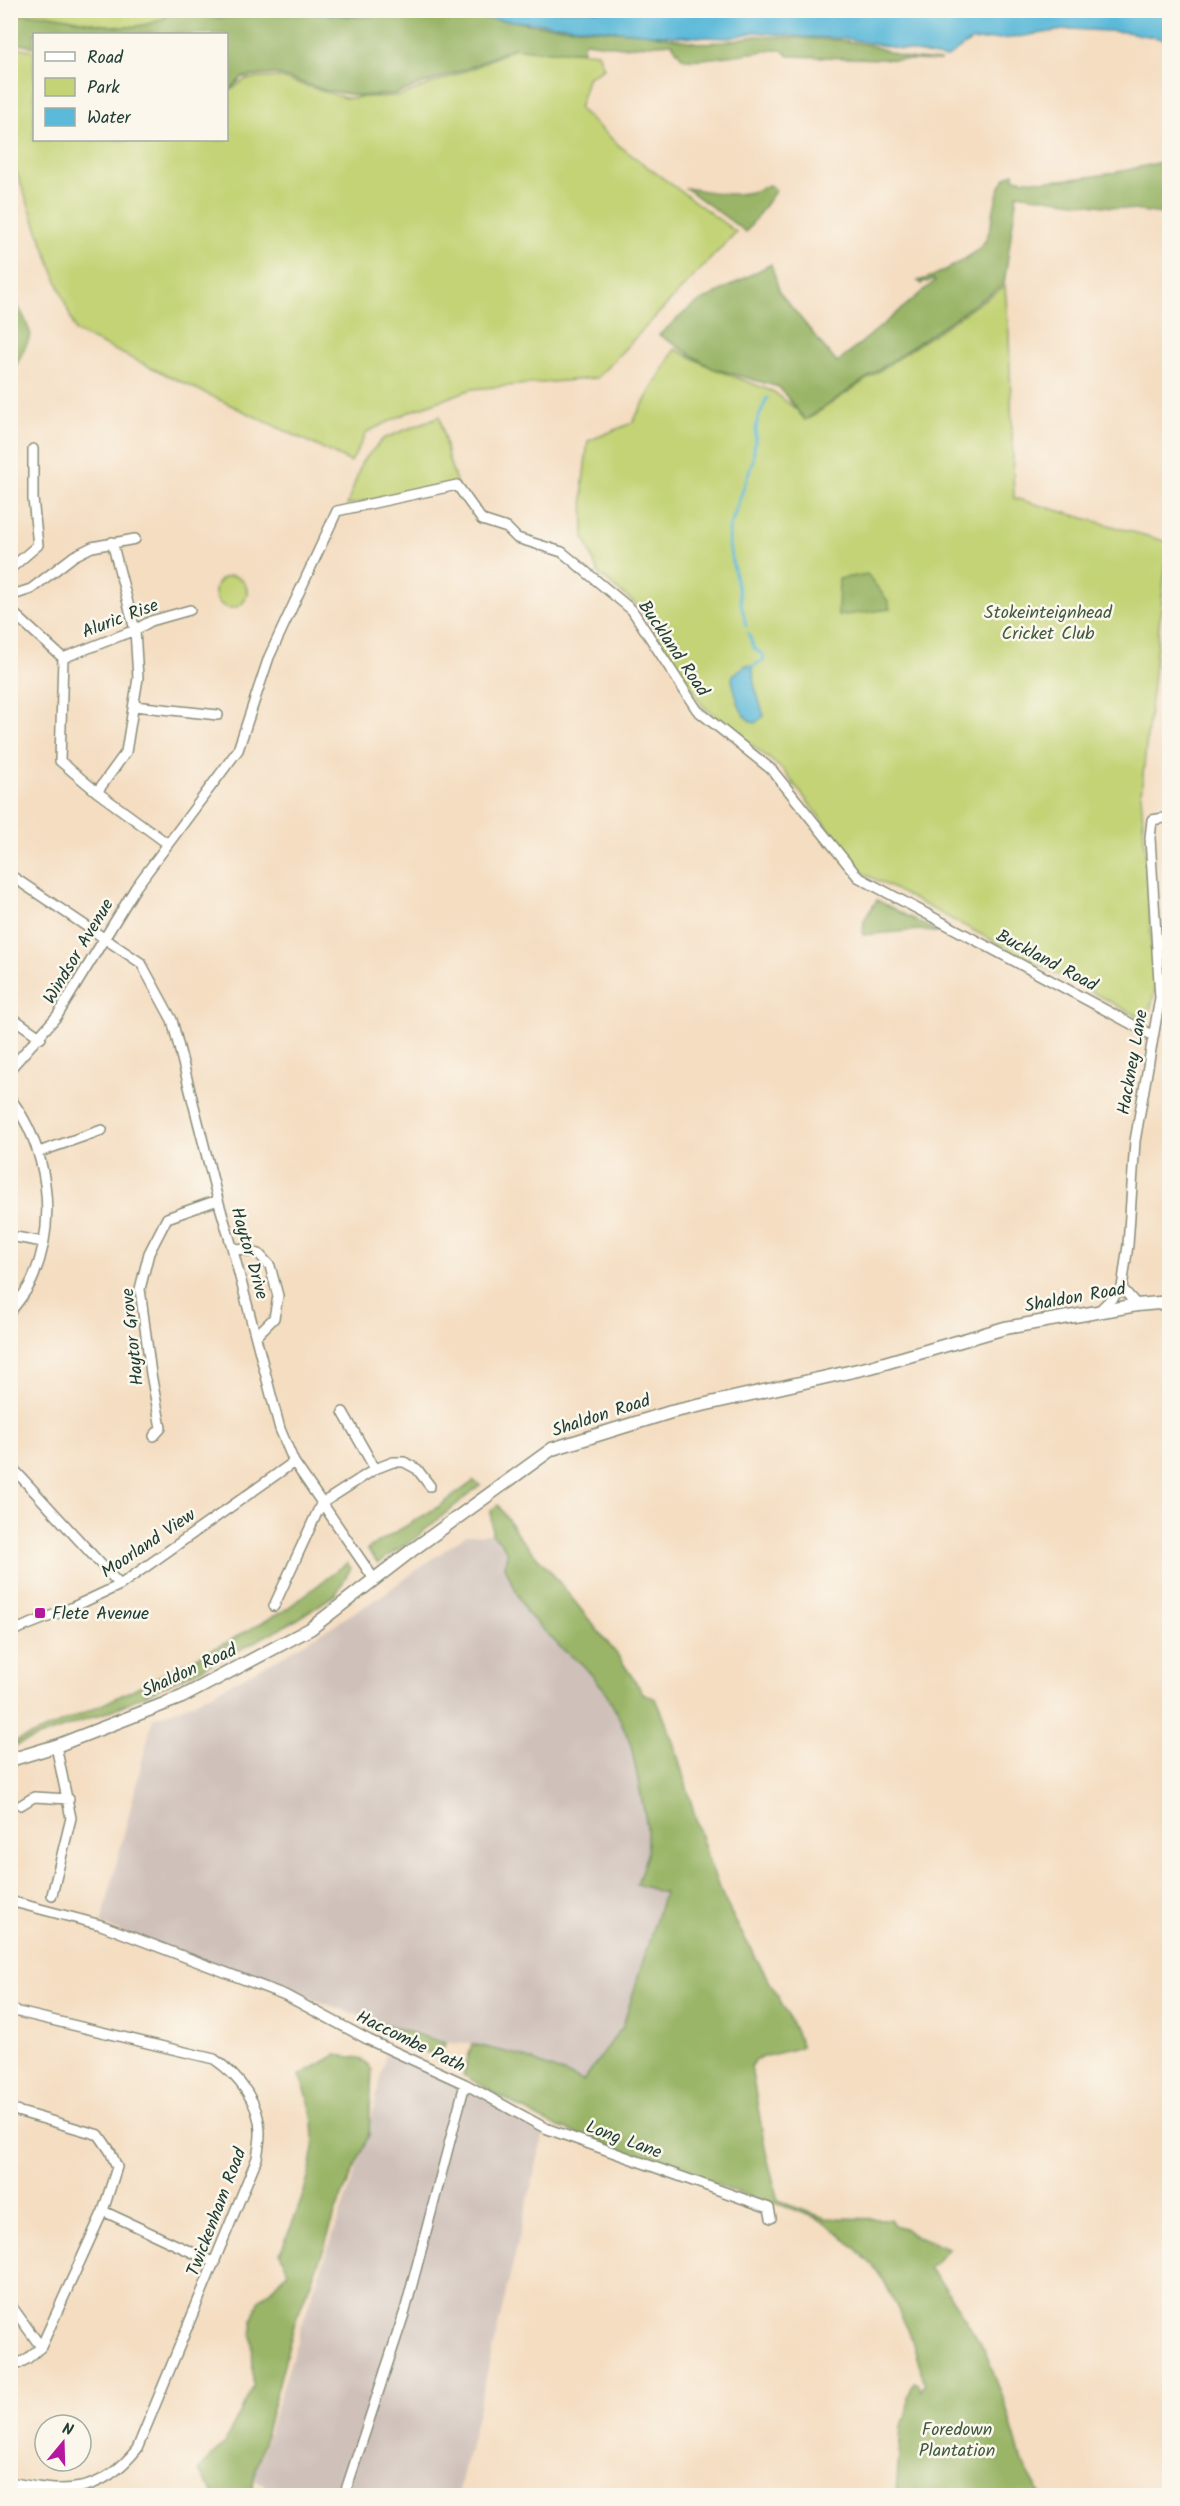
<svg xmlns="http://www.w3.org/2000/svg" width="1180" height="2506" font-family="Kalam,sans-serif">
<rect width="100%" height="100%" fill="#fbf7ec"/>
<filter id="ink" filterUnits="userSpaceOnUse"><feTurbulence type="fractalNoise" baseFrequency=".0167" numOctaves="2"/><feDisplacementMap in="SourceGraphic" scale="12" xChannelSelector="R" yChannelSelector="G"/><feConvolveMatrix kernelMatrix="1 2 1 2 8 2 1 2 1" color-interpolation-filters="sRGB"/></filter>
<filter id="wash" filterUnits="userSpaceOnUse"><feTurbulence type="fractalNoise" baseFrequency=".008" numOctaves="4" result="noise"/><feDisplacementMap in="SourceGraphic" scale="24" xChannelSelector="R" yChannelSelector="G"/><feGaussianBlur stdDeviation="1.35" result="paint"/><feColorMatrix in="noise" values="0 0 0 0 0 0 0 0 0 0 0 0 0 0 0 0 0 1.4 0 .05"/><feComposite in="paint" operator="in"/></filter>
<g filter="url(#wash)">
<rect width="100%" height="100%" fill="#f4ddc1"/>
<path fill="#cfc1ba" d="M492,1534L502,1543L507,1553L505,1567L562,1649L582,1664L604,1689L621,1721L631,1745L647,1826V1854L638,1884L664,1893L623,2026L583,2081L518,2055L472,2044L445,2043L383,2024L101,1925L153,1718L191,1704L283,1656L378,1598L466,1535Z
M387,2048L545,2128L458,2495H278L254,2479L309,2303L366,2142Z"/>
<path fill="#c3d376" stroke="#718855" stroke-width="1.5" d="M163,10L166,17C127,38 89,20 48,15C36,14 23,15 11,15L10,11Z
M11,46L34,51V140H226L227,93L246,79L278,77L345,98L399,96L474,68L517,47L598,53L604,68L587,78L579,109L622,148L736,232L597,378L472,389L409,412L367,432L351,462L76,332L11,158Z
M1005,286L1009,335L1014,498L1168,542L1141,794L1155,991L1147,1021L863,873L783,770L702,705L640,608L599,574L584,537L583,482L588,441L632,423L675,349L712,368L774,392L808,419Z
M440,416L448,457L457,485L347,505L362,462L383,439Z
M215 592a16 16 0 1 1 32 0a16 16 0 1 1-32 0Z"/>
<path fill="#9ab567" stroke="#5c794e" stroke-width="1.5" d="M163,11L196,13L214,18L310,12L358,17L447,14L503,19L533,25L644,33L699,43L725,42L755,36L839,40L869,45L907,58L941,61L789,56L782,50H777C761,50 691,64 683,58C679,55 675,48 672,43L622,47L586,42L583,44V51H538L512,48L471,67L395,94L360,96L324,90L276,74L243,77L227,92L226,34H34V47L11,42L10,15C23,15 36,14 48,15C88,20 127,38 166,17Z
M1169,160V215L1017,194L1004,284L805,420L779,387L712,368L659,335L692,306L771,264L780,293L837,363L935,281L933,279L927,282L923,281L922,284L918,281C935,277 973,257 983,244C997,226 991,179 1014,173V178C1055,187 1128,171 1169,160Z
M769,185L776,190L746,232L686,188C718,192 738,201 769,185Z
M11,293L25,319L31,335L11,376Z
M867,574L888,601L890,609L838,616L839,579Z
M877,900L939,933L920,930L863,935L864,920Z
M474,1481L480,1485L414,1539L378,1563L367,1549L438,1507Z
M498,1505L520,1538L551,1572L619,1657L643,1693L656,1699C684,1759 693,1824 718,1885C741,1941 780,1990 802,2047L756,2059L751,2067L765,2148L778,2201L825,2218L890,2219L894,2225L904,2228L917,2237L949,2248L929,2268L946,2289L985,2351L1005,2403L1022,2462L1041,2495H896L901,2426L907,2415L908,2397L914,2382L919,2384L920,2391L925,2384L910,2334L884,2281L874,2267L842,2235L817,2218L778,2204L760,2201L548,2123L463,2075L472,2044L518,2055L583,2081L623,2026L664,1893L637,1884L647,1854V1826L631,1745L621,1721L604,1689L582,1664L562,1649L526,1612L505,1567L507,1553L502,1543L492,1534L491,1510Z
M347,1563L351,1568L336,1594L298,1619L233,1653L227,1642L285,1610Z
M225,1643L231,1654L222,1659L113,1710L11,1747V1743C85,1716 154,1679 225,1643Z
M383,2024L445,2043L441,2057L448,2059L447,2062L377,2027Z
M335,2055L360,2058L372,2070L369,2135L336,2210L323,2251L295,2322L254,2478L252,2495H214L198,2470L224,2444L253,2387L252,2319L260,2300L289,2272L280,2253C305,2193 331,2139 299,2076Z"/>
<path fill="#5bb9d9" stroke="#3d7b86" stroke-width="1.5" d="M1169,10V40L1126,32L1070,29L1011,38L971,41L946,58L844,38L804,37L755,32L729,38L675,36L414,12L350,15L215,11Z
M746,665L753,666L754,684L764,716L755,723C739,719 736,694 732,680L733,675Z"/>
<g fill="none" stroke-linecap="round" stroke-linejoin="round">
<path stroke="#5bb9d9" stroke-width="3" d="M746,626L729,546V530L753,460L757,421L767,398
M748,633L754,648L763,655L764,660L753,666"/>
</g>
</g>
<g filter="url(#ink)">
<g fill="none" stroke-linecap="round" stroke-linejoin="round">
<defs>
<path id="minor" d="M10,569L38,545L33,499V449
M10,599L16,594L31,589L74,556L92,547L135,539
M10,610L63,658L60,761L97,792L168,844
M63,658L135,630L151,621L190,610
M134,706L218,715
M97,792L126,752L138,678L135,630L112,542
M10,875L141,963L172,1020L218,1200L232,1247L280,1429L294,1462L374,1579
M10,1016L41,1038
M10,1069L57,1016L136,887L238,750L269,657L337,511L457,485L482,520L507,528L517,538L562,552L632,610L697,710L772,770L858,877L1152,1035
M10,1098C48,1148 58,1220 33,1278C28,1290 18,1302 10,1312
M39,1152L102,1130
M10,1236L43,1242
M232,1247L259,1254L270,1266L278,1296L274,1318L256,1336
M1137,1305L1122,1288L1128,1245L1135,1141L1160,998L1150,838L1152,820L1170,817
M1099,1311L1122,1288
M343,1412L375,1469
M154,1436L161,1428L151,1374L140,1289L149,1253L167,1218L218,1200
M10,1465L120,1585
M274,1606L321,1504L375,1469L393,1462H404L417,1469L430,1486
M10,1632L71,1608L120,1585L294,1462
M21,1805L34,1797L69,1799
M52,1895L71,1818L56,1746
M10,1901L101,1925L285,1995L369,2040L465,2084L545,2128L769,2208L771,2218
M10,2010L214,2059C238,2075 261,2104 260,2134C260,2142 258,2151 257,2158L137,2449C100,2495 65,2494 10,2482
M10,2109L99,2135L110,2151L117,2167L103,2211L215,2263
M10,2304L41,2347
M10,2368L27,2359L41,2347L103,2211
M344,2496L405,2311L465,2084"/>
<path id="tertiary" d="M10,1760L56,1746L182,1697L310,1629L411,1551L552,1449L671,1412L871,1367L1005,1328L1137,1305L1170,1302"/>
</defs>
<use href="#minor" stroke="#8a8d7a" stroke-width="12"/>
<use href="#tertiary" stroke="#8a8d7a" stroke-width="15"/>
<use href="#minor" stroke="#fff" stroke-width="9"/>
<use href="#tertiary" stroke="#fff" stroke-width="12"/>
</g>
</g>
<rect fill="#b5179e" stroke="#fbf7ec" stroke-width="2" x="34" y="1607" width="12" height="12" rx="3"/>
<g text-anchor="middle" stroke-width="5" stroke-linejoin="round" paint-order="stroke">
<g font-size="18" fill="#405b41" stroke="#fbf7ec">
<text x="1048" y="618">Stokeinteignhead<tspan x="1048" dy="21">Cricket Club</tspan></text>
<text x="957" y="2435">Foredown<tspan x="957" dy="21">Plantation</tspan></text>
</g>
<g font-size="18" fill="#1f3d34" stroke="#fbf7ec">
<text transform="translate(120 618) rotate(-21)" y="6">Aluric Rise</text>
<text transform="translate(674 648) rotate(56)" y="6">Buckland Road</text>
<text transform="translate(78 951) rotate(-59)" y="6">Windsor Avenue</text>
<text transform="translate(1047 960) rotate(28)" y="6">Buckland Road</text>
<text transform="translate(1132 1062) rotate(-80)" y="6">Hackney Lane</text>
<text transform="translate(250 1253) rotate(74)" y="6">Haytor Drive</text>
<text transform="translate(1075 1297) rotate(-10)" y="6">Shaldon Road</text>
<text transform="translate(132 1337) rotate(-96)" y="6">Haytor Grove</text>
<text transform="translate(601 1415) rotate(-18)" y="6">Shaldon Road</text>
<text transform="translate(148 1543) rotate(-34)" y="6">Moorland View</text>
<text transform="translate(189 1670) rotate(-25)" y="6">Shaldon Road</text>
<text transform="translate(411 2041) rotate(26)" y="6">Haccombe Path</text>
<text transform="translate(624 2139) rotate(20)" y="6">Long Lane</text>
<text transform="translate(216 2212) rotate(-69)" y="6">Twickenham Road</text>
</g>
<g font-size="18" fill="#1f3d34" stroke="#fbf7ec" text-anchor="start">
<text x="52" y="1619">Flete Avenue</text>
</g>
</g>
<rect width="1180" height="2506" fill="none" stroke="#fbf7ec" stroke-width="36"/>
<rect x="33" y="33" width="195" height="108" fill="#fbf7ec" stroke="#a3ada2" stroke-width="1.5"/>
<rect x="45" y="52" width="30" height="9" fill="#ffffff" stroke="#a3ada2" stroke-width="1.5"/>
<text x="87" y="63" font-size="18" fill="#1f3d34">Road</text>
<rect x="45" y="78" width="30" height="18" fill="#c3d376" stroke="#a3ada2" stroke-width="1.5"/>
<text x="87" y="93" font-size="18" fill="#1f3d34">Park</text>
<rect x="45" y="108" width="30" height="18" fill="#5bb9d9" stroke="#a3ada2" stroke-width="1.5"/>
<text x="87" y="123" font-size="18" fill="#1f3d34">Water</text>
<g transform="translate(63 2443) rotate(19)"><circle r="28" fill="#fbf7ec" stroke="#a3ada2" stroke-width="1.5"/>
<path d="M0-4.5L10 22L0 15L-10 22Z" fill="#b5179e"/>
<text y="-9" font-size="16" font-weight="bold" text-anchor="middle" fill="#1f3d34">N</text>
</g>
</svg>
